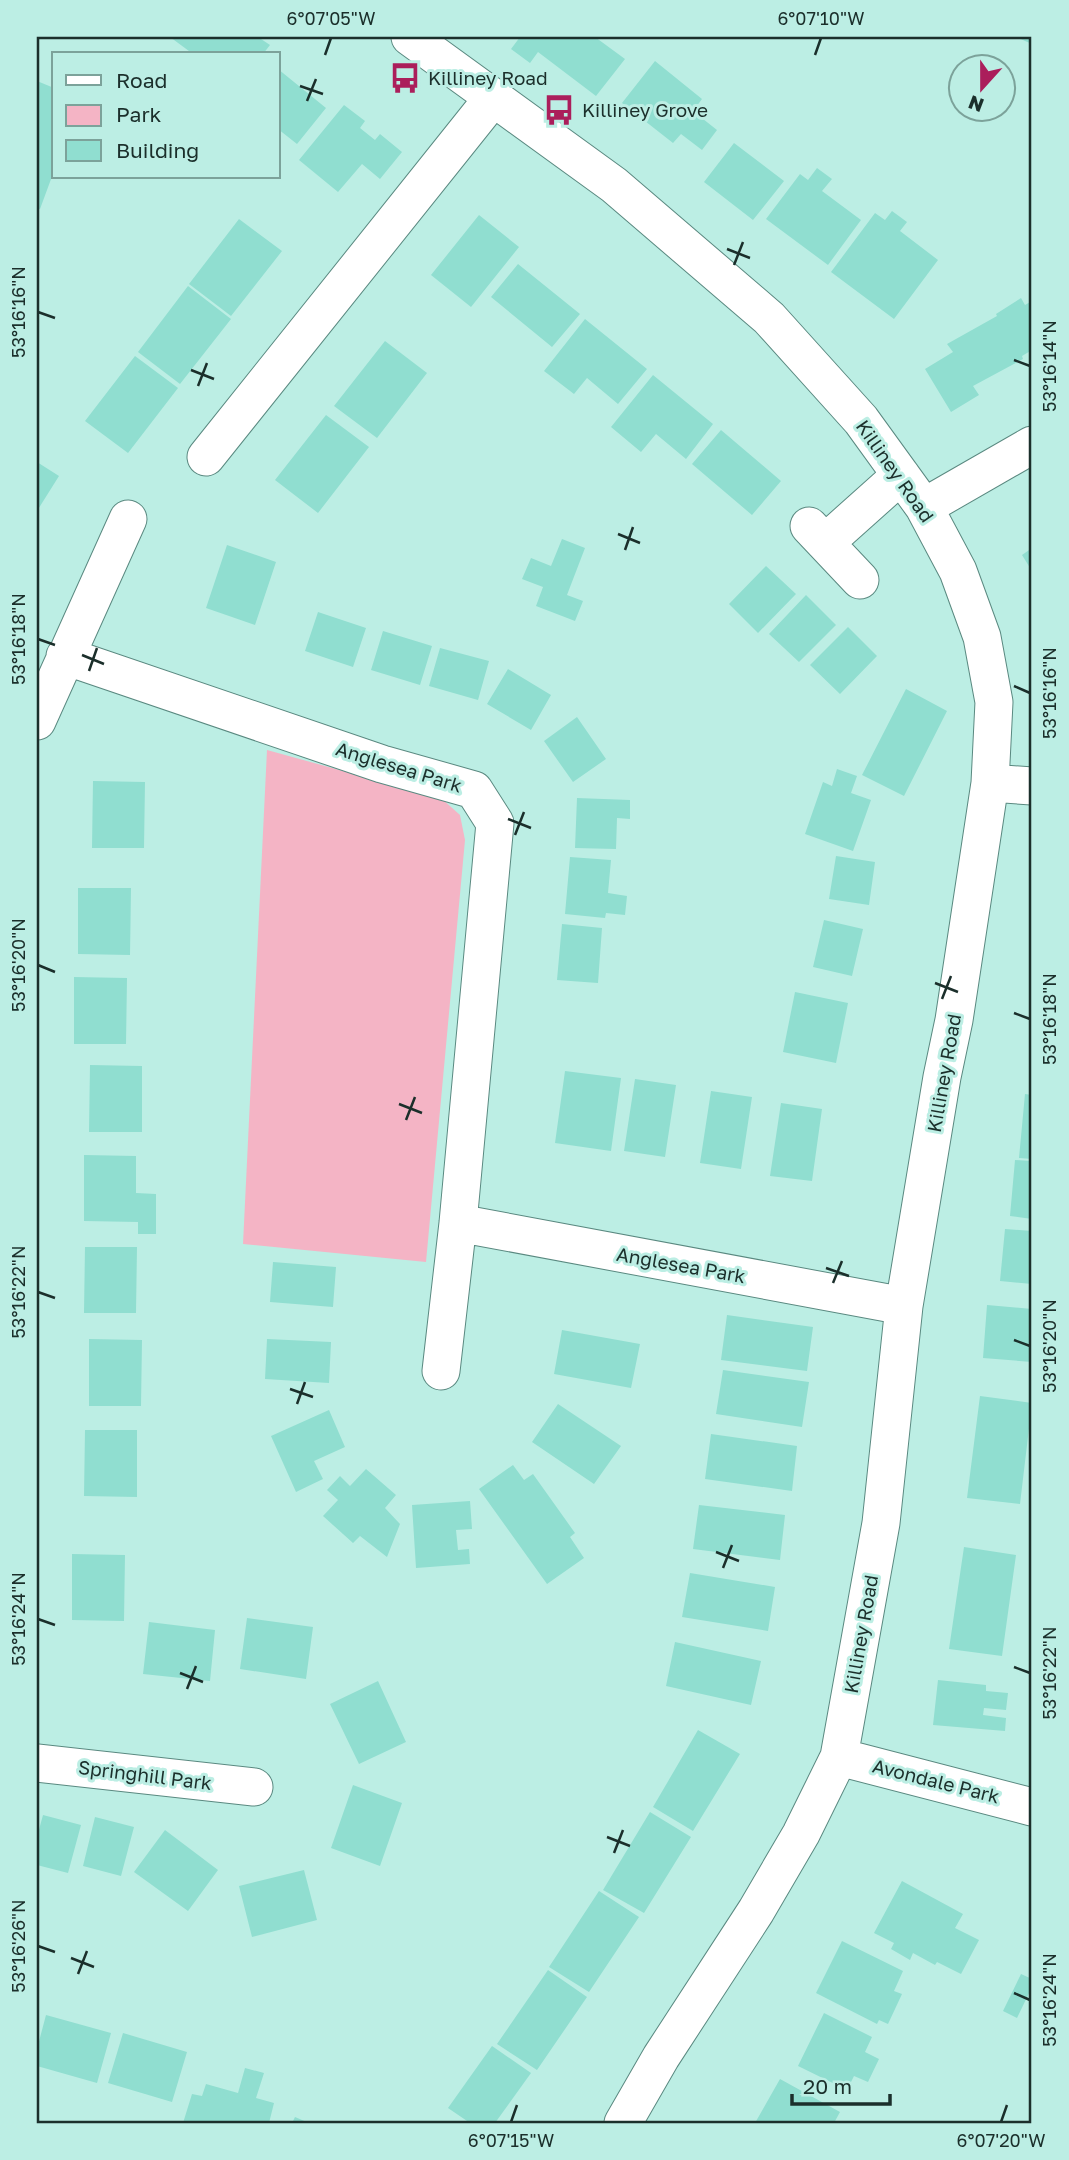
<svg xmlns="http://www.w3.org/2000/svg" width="1069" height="2160" font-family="'Golos Text',sans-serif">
<rect width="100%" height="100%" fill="#bceee4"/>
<path fill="#f4b4c5" d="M267,750L441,798L460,815L465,840L426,1262L243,1244Z"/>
<path fill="#90ded0" d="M170,37H258L270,45L263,54H193Z
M520,37H595L625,59L596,96L538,52L530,63L511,49Z
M1016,37H1032V44Z
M655,61L702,99L693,111L717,130L702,150L681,134L673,143L622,103Z
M278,69L326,108L297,144L278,129Z
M37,81L54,88V171L40,209L37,208Z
M344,105L365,121L360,128L375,140L380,134L402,152L380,179L362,164L338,192L299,160Z
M734,143L784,181L753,220L704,182Z
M817,168L832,179L822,191L861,220L828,265L766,219L800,174L808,180Z
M892,211L907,222L900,231L938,260L894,319L831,272L875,213L885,220Z
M479,215L519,247L471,307L431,275Z
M239,219L282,251L231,316L189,284Z
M518,264L580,314L552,347L491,297Z
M188,286L231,319L180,384L138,352Z
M1021,298L1025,305L1032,301V350L1022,356L1023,359L973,386L979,395L951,412L925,369L953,352L947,344L997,316L996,314Z
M585,319L647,369L618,404L587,378L574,394L544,371Z
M385,341L427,373L377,438L334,406Z
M135,356L178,388L128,453L85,421Z
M653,375L713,424L686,459L656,434L641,452L611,427Z
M326,415L369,447L318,513L275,480Z
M721,430L781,481L752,515L692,464Z
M37,462L59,476L37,511Z
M562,539L585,548L567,595L583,601L575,621L536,606L543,587L522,579L531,558L551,566Z
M227,545L276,562L255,625L206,608Z
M1032,548V571L1022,555Z
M766,566L796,594L758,633L729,604Z
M806,595L836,625L799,662L769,634Z
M318,612L366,628L353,667L305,651Z
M848,627L877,656L840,694L810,665Z
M383,631L432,646L420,685L371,670Z
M440,648L489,661L478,700L429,686Z
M508,669L551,695L531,730L487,704Z
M906,689L947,711L904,796L862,775Z
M577,717L606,759L573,782L544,741Z
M837,769L857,776L851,793L871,800L853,851L805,834L823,782L832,786Z
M93,781L145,782L144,848H92Z
M577,798L630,800V819L617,818L616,849L575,848Z
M836,856L875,862L869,905L829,899Z
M570,857L611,860L608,893L627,896L625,915L606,913L605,918L565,914Z
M78,888H131L130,955L78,954Z
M824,920L863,929L852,976L813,967Z
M562,924L602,928L598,983L557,980Z
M74,977L127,978L126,1044H74Z
M795,992L848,1003L836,1063L783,1052Z
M90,1065L142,1066V1132H89Z
M565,1071L621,1078L611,1151L555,1143Z
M635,1079L676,1085L665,1157L624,1151Z
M711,1091L752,1097L741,1169L700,1163Z
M1025,1094L1032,1095V1159L1019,1158Z
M781,1103L822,1109L812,1181L770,1176Z
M84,1155L136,1156V1193L156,1194V1234H138V1222L84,1221Z
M1015,1160L1032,1161V1219L1010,1216Z
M1005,1229L1032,1231V1284L1000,1281Z
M85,1247H137L136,1313H84Z
M273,1262L336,1267L333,1307L270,1302Z
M987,1305L1032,1309V1362L983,1358Z
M727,1315L813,1327L807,1371L721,1360Z
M562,1330L640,1344L631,1388L554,1374Z
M89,1339L142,1340L141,1406H89Z
M267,1339L331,1342L329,1383L265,1379Z
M723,1370L809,1382L802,1427L716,1414Z
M980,1396L1032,1403L1020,1504L967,1498Z
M558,1404L621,1446L594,1484L532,1442Z
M329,1410L345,1447L314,1461L323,1479L296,1492L271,1436Z
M85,1430H137V1497L84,1496Z
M711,1434L797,1446L792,1491L705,1479Z
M513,1465L524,1480L533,1474L575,1533L570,1537L584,1558L547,1584L479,1489Z
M366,1469L396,1495L385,1508L400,1524L387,1557L360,1536L353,1543L323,1516L338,1500L327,1490L340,1476L350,1486Z
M470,1501L472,1529L456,1530L458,1550L469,1549L470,1564L416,1568L412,1505Z
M699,1505L785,1515L780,1560L693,1549Z
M964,1547L1016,1555L1002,1656L949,1649Z
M72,1554L125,1555L124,1621L72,1620Z
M690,1573L775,1587L768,1631L682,1617Z
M247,1618L313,1627L306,1679L240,1669Z
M149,1622L215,1630L210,1681L143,1674Z
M675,1642L761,1661L751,1705L666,1686Z
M938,1680L986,1685V1691L1008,1693L1006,1710L984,1708L983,1715L1006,1718L1005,1731L933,1725Z
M378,1681L406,1742L359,1764L330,1704Z
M698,1730L740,1754L693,1831L653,1807Z
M353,1785L402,1803L380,1866L331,1848Z
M650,1812L691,1837L644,1913L603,1890Z
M43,1815L81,1825L68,1873L37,1865V1837Z
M95,1817L134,1827L121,1876L83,1866Z
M165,1830L218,1870L188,1911L134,1872Z
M304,1870L317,1920L252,1937L239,1886Z
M902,1881L963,1914L955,1928L979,1940L961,1974L937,1962L935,1965L913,1953L910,1960L891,1949L894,1943L874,1933Z
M599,1891L639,1917L589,1992L549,1967Z
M842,1941L903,1971L894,1991L902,1994L888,2024L879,2020L877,2024L816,1993Z
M548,1970L587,1997L537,2070L497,2044Z
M1021,1974L1032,1979V1987L1017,2018L1003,2011Z
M824,2013L872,2037L865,2052L879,2059L868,2082L854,2076L847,2090L798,2066Z
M46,2015L111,2033L97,2083L37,2066V2049Z
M123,2033L187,2052L172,2102L108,2083Z
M492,2046L531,2073L495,2123H470L448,2108Z
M245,2068L264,2073L256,2098L274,2103L269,2123H183L192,2094L202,2096L206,2084L238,2093Z
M780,2079L840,2112L834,2123H755Z
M295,2117L309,2123H292Z"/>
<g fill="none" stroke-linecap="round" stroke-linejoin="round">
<defs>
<path id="minor" d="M410,37L614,185L769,318L861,420L924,507L958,571L982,637L994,702L990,783L954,1020L942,1077L904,1306L881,1523L839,1757L801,1834L756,1911L661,2057L623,2123
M206,457L493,98
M924,507L1032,445
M809,526L860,580
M825,543L901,475
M65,656L382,764L474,790L495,823L458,1223L441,1371
M37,721L128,519
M990,783L1032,786
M458,1223L904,1306
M839,1757L1032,1807
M37,1763L254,1787"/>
</defs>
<use href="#minor" stroke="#5a8980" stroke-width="39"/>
<use href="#minor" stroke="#fff" stroke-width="37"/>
</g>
<path fill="none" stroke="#1b2f2b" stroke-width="2.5" d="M325,55L331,38M815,55L821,38M300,86L323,94M307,101L316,79M727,249L750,258M734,265L743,242M38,312L55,318M1014,360L1030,366M191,370L214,379M198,386L207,363M618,534L640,543M625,550L633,527M38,639L55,645M82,655L104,664M89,671L97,648M1014,686L1030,693M508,819L531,828M515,835L524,812M38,965L55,972M935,983L958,992M942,999L951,976M1014,1013L1030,1019M399,1104L422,1113M406,1120L415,1097M826,1268L849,1276M833,1283L842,1261M38,1292L55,1298M1014,1340L1030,1346M290,1389L313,1397M297,1404L305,1382M716,1552L739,1561M723,1568L732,1545M38,1619L55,1625M1014,1667L1030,1673M180,1673L203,1682M187,1689L196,1666M607,1837L630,1846M614,1853L623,1830M38,1946L55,1952M71,1958L94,1967M78,1974L87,1951M1014,1993L1030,2000M511,2122L517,2105M1001,2122L1007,2105"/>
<defs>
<symbol id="bus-bare" viewBox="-9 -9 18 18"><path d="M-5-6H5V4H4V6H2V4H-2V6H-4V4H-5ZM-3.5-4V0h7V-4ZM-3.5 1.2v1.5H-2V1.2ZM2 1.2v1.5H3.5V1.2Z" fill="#ab1e5b" stroke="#bceee4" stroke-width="2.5" paint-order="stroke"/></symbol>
</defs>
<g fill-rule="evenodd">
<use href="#bus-bare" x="383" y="56" width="44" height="44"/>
<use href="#bus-bare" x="537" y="88" width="44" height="44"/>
</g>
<g text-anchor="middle" stroke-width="6" stroke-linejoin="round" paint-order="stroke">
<g font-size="19" fill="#1b2f2b" stroke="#bceee4" text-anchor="start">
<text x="428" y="85">Killiney Road</text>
<text x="582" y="117">Killiney Grove</text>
</g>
<g font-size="19" fill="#1b2f2b" stroke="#bceee4">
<text transform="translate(895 471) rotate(55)" y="7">Killiney Road</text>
<text transform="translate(399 767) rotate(17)" y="7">Anglesea Park</text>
<text transform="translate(944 1073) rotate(-80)" y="7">Killiney Road</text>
<text transform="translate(681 1265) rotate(10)" y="7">Anglesea Park</text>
<text transform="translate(861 1634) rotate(-80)" y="7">Killiney Road</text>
<text transform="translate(145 1775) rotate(7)" y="7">Springhill Park</text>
<text transform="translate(936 1781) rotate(14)" y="7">Avondale Park</text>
</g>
</g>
<rect width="1069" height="2160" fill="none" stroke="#bceee4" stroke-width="77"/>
<rect x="52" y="52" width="228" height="126" fill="#bceee4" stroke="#7ca29a" stroke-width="2"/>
<rect x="66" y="75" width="35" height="10" fill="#ffffff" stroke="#7ca29a" stroke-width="2"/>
<text x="116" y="88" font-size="21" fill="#1b2f2b">Road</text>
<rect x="66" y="105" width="35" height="21" fill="#f4b4c5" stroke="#7ca29a" stroke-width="2"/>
<text x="116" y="122" font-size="21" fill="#1b2f2b">Park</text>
<rect x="66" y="140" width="35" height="21" fill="#90ded0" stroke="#7ca29a" stroke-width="2"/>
<text x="116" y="158" font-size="21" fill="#1b2f2b">Building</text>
<g transform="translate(982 88) rotate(201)"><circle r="33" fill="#bceee4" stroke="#7ca29a" stroke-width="2"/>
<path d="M0-5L12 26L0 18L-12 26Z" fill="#ab1e5b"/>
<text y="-10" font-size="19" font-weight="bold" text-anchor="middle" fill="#1b2f2b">N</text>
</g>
<path d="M792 2094v10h98v-10" fill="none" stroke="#1b2f2b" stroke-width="3.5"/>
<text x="803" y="2094" font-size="21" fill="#1b2f2b" stroke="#bceee4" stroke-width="5" paint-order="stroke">20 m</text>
<rect x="38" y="38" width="992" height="2084" fill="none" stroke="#1b2f2b" stroke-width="2.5"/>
<g font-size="18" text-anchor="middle" fill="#1b2f2b">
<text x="331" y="25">6°07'05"W</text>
<text x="821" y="25">6°07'10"W</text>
<text transform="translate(19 312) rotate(-90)" y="6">53°16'16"N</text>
<text transform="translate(1050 366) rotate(-90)" y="6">53°16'14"N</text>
<text transform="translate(19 639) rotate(-90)" y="6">53°16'18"N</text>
<text transform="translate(1050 693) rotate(-90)" y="6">53°16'16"N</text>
<text transform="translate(19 965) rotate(-90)" y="6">53°16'20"N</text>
<text transform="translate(1050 1019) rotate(-90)" y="6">53°16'18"N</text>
<text transform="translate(19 1292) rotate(-90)" y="6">53°16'22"N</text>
<text transform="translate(1050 1346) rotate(-90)" y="6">53°16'20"N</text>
<text transform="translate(19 1619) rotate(-90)" y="6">53°16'24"N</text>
<text transform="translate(1050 1673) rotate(-90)" y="6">53°16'22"N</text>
<text transform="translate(19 1946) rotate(-90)" y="6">53°16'26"N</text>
<text transform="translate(1050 2000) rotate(-90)" y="6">53°16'24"N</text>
<text x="511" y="2147">6°07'15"W</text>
<text x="1001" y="2147">6°07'20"W</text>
</g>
</svg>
